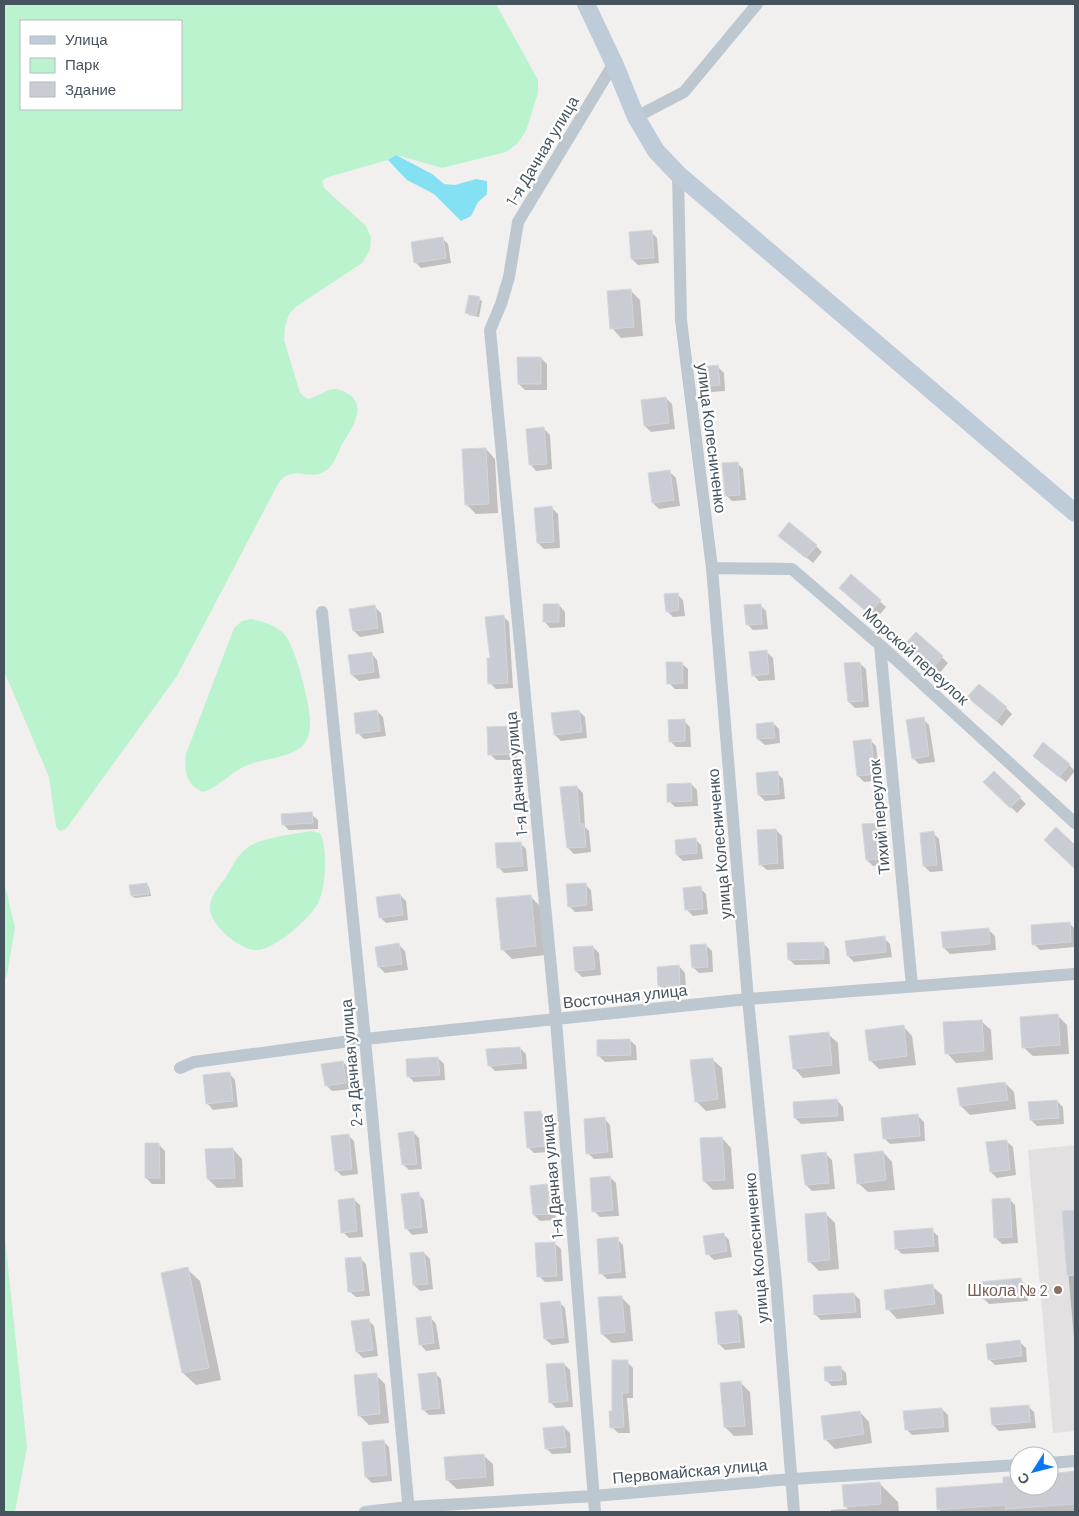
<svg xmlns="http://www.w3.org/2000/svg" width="1079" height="1516" font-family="Barlow,sans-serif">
<rect width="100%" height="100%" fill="#f2efef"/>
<path fill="#e3e0e1" d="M1075,1145V1431L1053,1433L1028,1150Z"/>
<path fill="#baf3ce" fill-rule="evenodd" d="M4,4H496L538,80V93L526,131L518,143L506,152L442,168L396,155L388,160L328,177L322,181L324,188L366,226L371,237L370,250L362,263L297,306L289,314L285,326L284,340L300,393L307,399C317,398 327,388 336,389C342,390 345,392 350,395C368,409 349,432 341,446C338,453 335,461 330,467C315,483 301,468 286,476C283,477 280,481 278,484L177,676L66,829L60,831L56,827L49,777L4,671ZM21,21H181V109H21Z
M251,619C263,622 277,625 285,635C295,646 311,707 310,722C310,730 309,738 304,744C295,757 262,759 248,765C231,771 220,787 203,792C186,785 184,771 186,754L234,628L242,621Z
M311,831L320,833C328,848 326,888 318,903C311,918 273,951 256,950C240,950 208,924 210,906C211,895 219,886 226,877C232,867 238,854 248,847C261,838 295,834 311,831Z
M4,882L15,927L7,975L4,981Z
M4,1229L27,1447L15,1512H4Z"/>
<path fill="#84e0f3" d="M396,155L432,174L444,184L455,185L476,179L487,181V194L478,202L471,216L461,221L434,194L407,180L388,160Z"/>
<path fill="#0003" d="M651,232L657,238L659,263L638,265L632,259Z
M442,238L448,244L451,263L421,268L415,262Z
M630,290L640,300L643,336L621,338L612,328Z
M479,299L482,301L479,317L469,315L467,313Z
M541,358L547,364V390H525L519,384Z
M718,367L724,373L725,391L711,392L705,386Z
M666,398L672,404L675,429L651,432L645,426Z
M544,429L550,435L552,469L536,471L530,464Z
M486,449L495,459L498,513L476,514L466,504Z
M737,463L743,469L746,500L732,501L726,495Z
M670,472L676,478L680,506L659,509L653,503Z
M552,508L558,514L560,548L544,549L538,543Z
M786,541L816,546L822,552L813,563Z
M851,576L886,607L876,619L847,594Z
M677,594L683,600L685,616L673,617L667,611Z
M559,605L565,612V627L550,628L544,621Z
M760,605L766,611L768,629L753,630L747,624Z
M375,607L381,613L384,633L360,637L354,631Z
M503,616L509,622L513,688L496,689L490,683L491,659Z
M916,633L948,663L938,675L912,651Z
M767,652L773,658L775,680L759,681L753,675Z
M371,653L377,660L380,678L359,681L352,675Z
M681,663L688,669V689H675L669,683Z
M859,663L866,669L869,707L855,708L849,702Z
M975,703L1006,708L1012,714L1002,726Z
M377,711L383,717L386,736L364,739L358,733Z
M579,711L585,717L587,738L561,741L555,735Z
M923,719L929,725L935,762L919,764L913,758Z
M684,721L690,727L691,747H676L670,741Z
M773,723L779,729L780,743L765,745L758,739Z
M510,727L516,733L517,760H496L490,754Z
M870,740L876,746L880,780L864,782L858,776Z
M1040,762L1069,765L1075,771L1066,782Z
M994,772L1026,804L1017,813L985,782Z
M777,773L783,779L785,799L765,801L759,795Z
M691,784L697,790L698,806L675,807L669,801Z
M577,787L583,793L585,827L589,831L591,852L574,854L568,848Z
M311,814L318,820V829L289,830L283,824Z
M882,824L888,830L891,864L873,866L867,860Z
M776,830L782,836L784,869L767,870L760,864Z
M933,833L939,839L943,871L930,872L924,866L921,834Z
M695,839L701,845L703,859L683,861L677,855Z
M520,843L526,849L528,871L504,873L498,867Z
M147,884L149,887L151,896L135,898L132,896Z
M585,884L591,890L593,911L575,912L569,906Z
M700,888L706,894L708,914L693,916L687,910L685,889Z
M400,895L406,901L408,920L386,923L380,917Z
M530,896L540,906L545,955L512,959L502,949Z
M1069,923L1075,929V947L1040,950L1034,944Z
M989,930L995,936L996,950L950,954L944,948Z
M884,938L890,944L892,957L854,962L848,956Z
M823,943L829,949L830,964L795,965L789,959Z
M399,945L405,951L408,970L385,973L379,967Z
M706,945L712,951L713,972L699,973L693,967Z
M593,947L599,953L601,975L582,977L576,971Z
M679,966L685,973L686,990L665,992L659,985Z
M1057,1015L1067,1025L1069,1054L1033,1056L1023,1047Z
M981,1021L991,1030L993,1060L956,1063L947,1053Z
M903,1026L912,1036L916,1065L879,1069L870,1060Z
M828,1034L838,1043L840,1074L803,1078L794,1068Z
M630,1040L636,1046L637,1060L605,1062L599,1056Z
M520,1048L526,1054L527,1069L495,1071L489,1065Z
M438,1058L444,1064L445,1080L414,1082L408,1076Z
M712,1059L722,1068L726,1108L706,1111L696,1101Z
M343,1062L349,1068L352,1089L332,1091L326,1085Z
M229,1073L235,1080L238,1107L213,1110L207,1103Z
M1005,1083L1014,1092L1016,1109L970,1115L961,1106Z
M837,1100L843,1107L844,1121L801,1124L795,1118Z
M1057,1101L1063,1107L1064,1124L1037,1126L1031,1120Z
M540,1112L546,1118L549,1152L534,1153L528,1147Z
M918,1116L924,1122L925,1141L890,1144L884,1138Z
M604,1118L610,1125L613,1158L594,1159L588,1153Z
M413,1132L419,1138L422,1169L409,1170L403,1164Z
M348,1135L354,1141L358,1174L342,1176L336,1170Z
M722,1138L731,1148L734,1189L713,1190L704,1181Z
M1006,1141L1013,1147L1016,1175L997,1178L991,1172Z
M159,1145L165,1151V1184H152L146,1178Z
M233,1149L242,1159L243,1187L217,1188L208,1179Z
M883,1152L892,1162L895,1190L868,1192L858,1183Z
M826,1154L832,1160L835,1189L812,1191L806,1185Z
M610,1177L616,1183L619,1216L600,1217L594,1211Z
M547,1185L553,1191L556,1220L540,1221L534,1215Z
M418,1194L424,1200L428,1233L412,1235L406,1228Z
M353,1199L360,1205L363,1237L349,1238L343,1232Z
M1009,1199L1015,1205L1018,1243L1002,1244L996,1238Z
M1075,1211V1350L1063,1212Z
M826,1214L835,1223L839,1269L819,1271L810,1262Z
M932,1230L938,1236L939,1252L902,1254L896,1248Z
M723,1234L729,1240L732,1257L714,1260L708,1254Z
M617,1239L623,1245L626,1278L607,1279L601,1273Z
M554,1243L561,1249L563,1281L545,1282L539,1276Z
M424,1253L430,1259L433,1289L420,1291L414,1285Z
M360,1258L366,1264L370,1296L356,1297L349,1291Z
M187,1269L200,1281L221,1380L196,1385L183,1373Z
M1020,1279L1026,1285L1028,1301L989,1304L983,1298Z
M932,1286L942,1295L944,1314L897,1319L888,1309Z
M854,1294L860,1300L861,1318L821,1320L815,1314Z
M621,1297L630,1306L633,1341L612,1343L602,1334Z
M559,1302L565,1308L569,1343L552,1345L545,1339Z
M736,1311L742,1317L745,1348L725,1350L719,1344Z
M430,1317L436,1324L440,1349L426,1351L420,1344Z
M368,1320L374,1326L378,1356L363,1358L357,1352Z
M1020,1342L1026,1348L1027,1362L995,1365L989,1359Z
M627,1362L633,1368V1398H627L630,1433H618L612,1427L614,1412Z
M564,1364L570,1370L573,1407L556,1408L550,1402Z
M840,1367L846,1373L847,1385L832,1386L826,1380Z
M435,1373L441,1379L445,1414L429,1415L423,1409Z
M376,1375L385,1384L389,1423L369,1425L359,1415Z
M741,1383L750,1392L753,1435L734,1436L725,1427Z
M1028,1406L1034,1412L1036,1428L999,1431L993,1425Z
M942,1409L948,1415L949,1432L912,1435L906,1429Z
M860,1412L869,1422L872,1443L835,1449L825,1439Z
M564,1427L570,1433L571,1453L552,1454L546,1448Z
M383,1441L389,1447L392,1481L372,1483L366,1477Z
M483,1455L493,1464L494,1486L457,1489L447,1480Z
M1075,1473V1512H941L939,1509L1019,1477V1486H1049V1475Z
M879,1483L898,1502L899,1512H831V1510L848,1509L846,1507Z"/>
<path fill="#c9ccd2" stroke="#d3d6db" d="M652,230L654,258L631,259L629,232Z
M443,237L446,258L414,263L411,242Z
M631,289L634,327L610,329L607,291Z
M469,295L480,297L476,315L465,313Z
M517,357H541V384H518Z
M718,365L720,385L704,386L702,367Z
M666,397L669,423L644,426L641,400Z
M544,427L547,464L529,465L526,429Z
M486,448L489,504L465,505L462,449Z
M738,462L740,495L725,496L722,463Z
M670,470L674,500L652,503L648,473Z
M552,506L554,542L537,543L534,508Z
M789,522L817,545L806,558L778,536Z
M851,574L881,600L869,614L839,588Z
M678,593L679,610L666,612L664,594Z
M543,604H559V622H543Z
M761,604L762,624L746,625L744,605Z
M375,605L378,628L353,631L349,609Z
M504,615L508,683L488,684L487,658H490L485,617Z
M916,632L943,656L931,670L904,645Z
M767,650L769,674L752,676L749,652Z
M372,652L374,672L351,675L348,655Z
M666,662H682L683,683L667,684Z
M860,662L863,701L848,702L844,663Z
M979,684L1007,707L996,721L967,697Z
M377,710L380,731L356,734L354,713Z
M579,710L582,732L554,735L551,713Z
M924,717L929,756L912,759L906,720Z
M685,719V741L669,742L668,720Z
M773,722L775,738L757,739L756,724Z
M510,726L511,754L488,755L487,727Z
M871,739L875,774L857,776L853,741Z
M1043,742L1070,764L1059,777L1033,756Z
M778,771L779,794L758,795L756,773Z
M994,771L1021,797L1010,808L983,782Z
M691,783L692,801L667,802V784Z
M577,786L580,824H584L586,847L567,848L560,787Z
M312,812L313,823L282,825L281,814Z
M882,823L885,859L866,860L862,824Z
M1056,827L1075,845V869L1044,840Z
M776,829L778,863L759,865L757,830Z
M934,831L937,865L923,866L920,833Z
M696,838L697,853L676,855L675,840Z
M521,842L523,866L497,868L495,843Z
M147,883L149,894L131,896L129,885Z
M586,883L587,905L568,907L566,884Z
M701,886L703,909L685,910L683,888Z
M400,894L403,915L379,918L376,897Z
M531,895L536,946L501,950L496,898Z
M1070,922L1071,942L1032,945L1031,925Z
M989,928L990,944L943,948L941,932Z
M885,936L886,952L847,956L845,941Z
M824,942V959L788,960L787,943Z
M399,943L402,964L378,967L375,947Z
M706,944L708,967L692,968L690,945Z
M593,946L595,969L575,971L573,947Z
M679,965L680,985L658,986L657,967Z
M1058,1014L1060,1045L1022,1048L1020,1017Z
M982,1020L984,1051L945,1054L943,1022Z
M904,1025L907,1056L869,1061L865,1030Z
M829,1032L832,1065L793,1069L789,1036Z
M630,1039L631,1055L597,1056V1040Z
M520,1047L522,1063L488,1066L486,1049Z
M438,1057L440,1075L407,1077L406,1059Z
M713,1058L718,1099L695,1102L690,1060Z
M343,1061L346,1083L325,1086L321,1064Z
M230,1072L233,1101L206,1104L203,1075Z
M1005,1082L1008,1100L960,1106L957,1088Z
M837,1099L838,1116L794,1118L793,1102Z
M1057,1100L1059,1118L1030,1120L1028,1102Z
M541,1111L544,1146L527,1148L524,1112Z
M918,1114L920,1136L883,1139L881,1118Z
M605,1117L608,1152L586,1154L584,1119Z
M413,1131L417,1164L402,1165L398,1133Z
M349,1134L352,1169L335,1171L331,1136Z
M722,1137L725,1180L703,1181L700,1138Z
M1007,1140L1010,1170L990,1172L986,1142Z
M145,1143H159L160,1178H145Z
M233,1148L235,1178L207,1179L205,1149Z
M883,1151L886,1180L857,1184L854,1154Z
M826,1152L829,1183L805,1185L801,1155Z
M610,1176L613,1210L592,1212L590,1178Z
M547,1184L550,1214L533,1215L530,1186Z
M419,1192L422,1227L405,1229L401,1194Z
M354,1198L357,1231L341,1233L338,1200Z
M1010,1198L1012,1237L994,1238L992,1199Z
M1075,1210V1275L1067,1276L1062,1211Z
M826,1212L830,1260L808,1262L805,1214Z
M933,1228L934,1246L895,1249L894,1231Z
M724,1233L727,1251L706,1255L703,1236Z
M618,1237L621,1272L599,1274L597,1239Z
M555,1242L557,1276L537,1277L535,1243Z
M424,1252L428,1284L413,1285L410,1253Z
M361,1257L364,1290L348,1292L345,1258Z
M188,1267L209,1368L182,1373L161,1273Z
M1021,1278L1022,1295L982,1299L980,1282Z
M933,1284L935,1304L886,1310L884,1290Z
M854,1293L856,1312L814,1315L813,1295Z
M622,1296L625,1332L601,1334L598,1297Z
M560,1301L564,1337L544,1339L540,1303Z
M737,1310L740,1342L718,1344L715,1312Z
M431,1316L434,1343L419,1345L416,1318Z
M369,1319L373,1350L356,1352L351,1321Z
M1020,1340L1022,1356L988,1360L986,1344Z
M612,1360H628V1393H622L624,1427L610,1428L609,1411H612Z
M564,1363L568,1401L549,1403L546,1364Z
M841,1366L842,1380L825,1381L824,1367Z
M436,1372L440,1408L422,1410L418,1374Z
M377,1373L380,1414L358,1416L354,1375Z
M741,1381L745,1426L724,1427L720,1383Z
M1029,1405L1030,1422L992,1425L990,1408Z
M942,1408L944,1427L905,1430L903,1411Z
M860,1411L864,1434L824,1440L821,1416Z
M564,1426L566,1447L545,1449L543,1428Z
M384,1440L387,1475L365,1477L362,1442Z
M484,1454L486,1477L446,1480L444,1457Z
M1075,1471V1504L1006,1509L1005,1505L937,1510L936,1488L1003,1483V1477L1019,1476V1486H1049V1474Z
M880,1482L881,1504L844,1507L842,1485Z"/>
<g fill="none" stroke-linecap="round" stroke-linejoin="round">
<path stroke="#bcc7d0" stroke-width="12" d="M636,117L684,92L757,4
M678,174L681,320L712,568L748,999L776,1282L794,1512
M712,568L792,569L880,645L1075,823
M322,612L365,1039L409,1512
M880,645L912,986
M180,1068L194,1062L365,1039L748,999L1075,974
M1049,1463L1075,1461
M365,1512L409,1507L594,1496L792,1479L1019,1465
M595,1512L556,1020L490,330L501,304L509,277L518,222L614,63"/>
<path stroke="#becbd8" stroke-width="18" d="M586,4L614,63L636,117L656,151L678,174L1075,513"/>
</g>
<circle fill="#8d6e63" stroke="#fff" stroke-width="2" cx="1058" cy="1290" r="5"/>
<g text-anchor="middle" stroke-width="4.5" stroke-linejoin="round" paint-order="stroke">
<g font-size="16" fill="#46545f" stroke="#fff">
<text transform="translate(542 151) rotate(-59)" y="6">1-я Дачная улица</text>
<text transform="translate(712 438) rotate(83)" y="6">улица Колесниченко</text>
<text transform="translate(916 656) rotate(42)" y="6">Морской переулок</text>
<text transform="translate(516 774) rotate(-95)" y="6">1-я Дачная улица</text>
<text transform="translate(879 817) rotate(-95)" y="6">Тихий переулок</text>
<text transform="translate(719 844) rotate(-95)" y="6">улица Колесниченко</text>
<text transform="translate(625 996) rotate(-6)" y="6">Восточная улица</text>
<text transform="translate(351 1063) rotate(-95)" y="6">2-я Дачная улица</text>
<text transform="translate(552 1177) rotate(-95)" y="6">1-я Дачная улица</text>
<text transform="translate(756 1248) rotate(-95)" y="6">улица Колесниченко</text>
<text transform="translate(690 1471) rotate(-5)" y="6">Первомайская улица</text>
</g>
<g font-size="16" fill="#785e54" stroke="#fff" text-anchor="end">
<text x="1048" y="1296">Школа № 2</text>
</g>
</g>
<rect width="1079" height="1516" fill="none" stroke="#46545f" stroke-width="10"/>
<rect x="20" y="20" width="162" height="90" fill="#ffffff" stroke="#b5bbbf"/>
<rect x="30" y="36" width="25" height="8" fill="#becbd8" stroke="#b5bbbf"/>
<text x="65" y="45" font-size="15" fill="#46545f">Улица</text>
<rect x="30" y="58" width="25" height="15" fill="#baf3ce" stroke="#b5bbbf"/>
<text x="65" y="70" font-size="15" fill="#46545f">Парк</text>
<rect x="30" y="82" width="25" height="15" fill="#c9ccd2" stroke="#b5bbbf"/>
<text x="65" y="95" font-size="15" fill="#46545f">Здание</text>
<g transform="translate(1034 1471) rotate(234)"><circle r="24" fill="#ffffff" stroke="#b5bbbf"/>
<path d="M0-4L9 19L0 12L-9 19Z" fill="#0a76f1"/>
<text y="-8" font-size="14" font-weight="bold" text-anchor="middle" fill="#46545f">С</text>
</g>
</svg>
